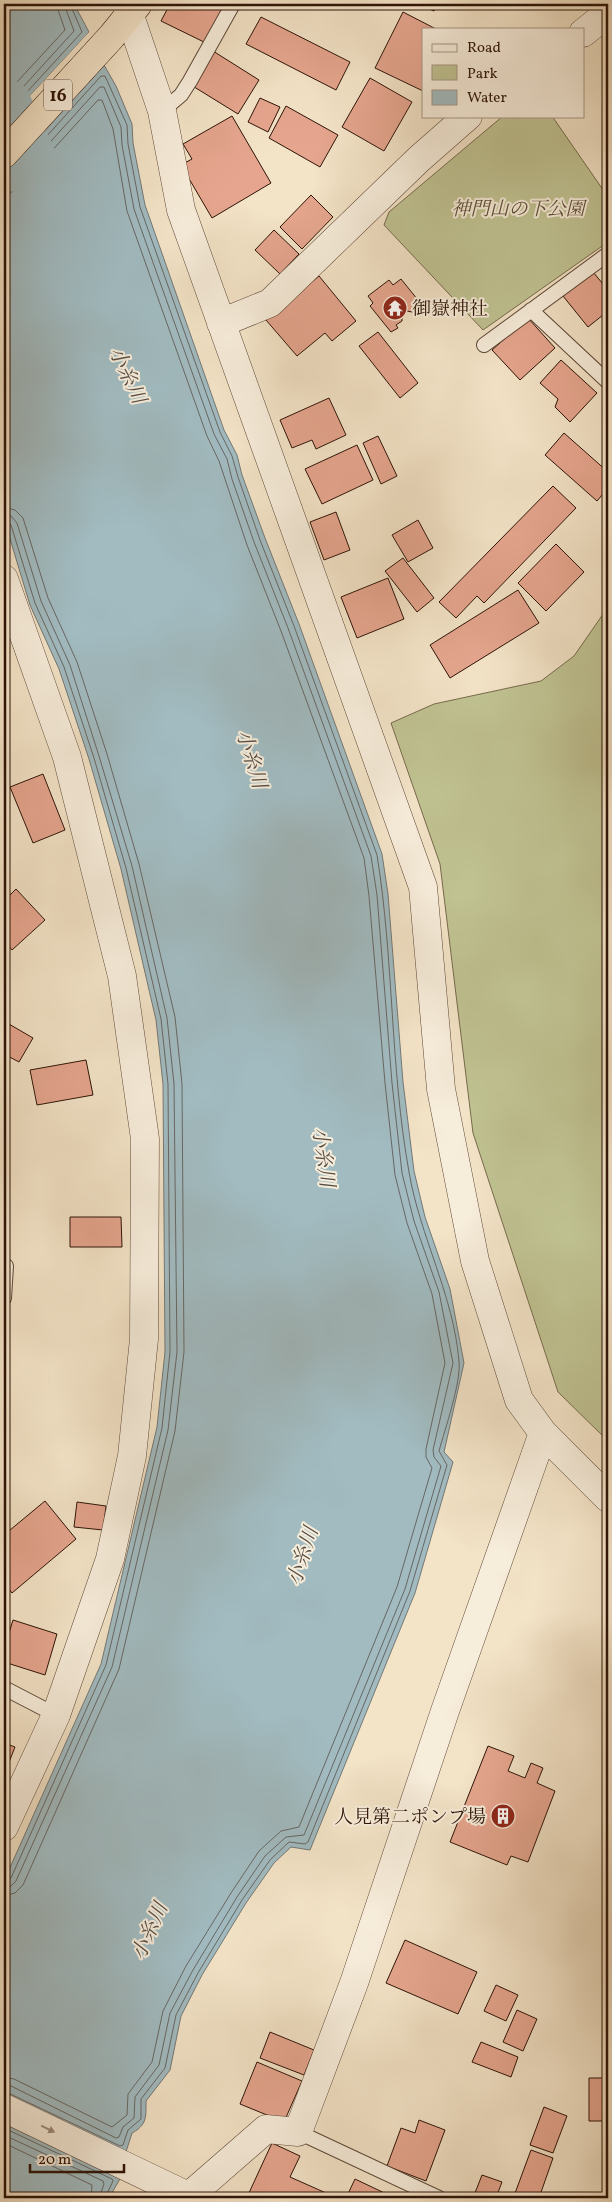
<svg xmlns="http://www.w3.org/2000/svg" width="612" height="2202" font-family="Vollkorn,'Noto Serif JP',serif">
<rect width="100%" height="100%" fill="#f3e3c7"/>
<filter id="stains"><feTurbulence type="fractalNoise" baseFrequency=".004" numOctaves="4"/><feColorMatrix values="0 0 0 0 .2 0 0 0 0 .09 0 0 0 0 .02 0 0 0 .5 -.17"/></filter>
<radialGradient id="worn" r=".72"><stop offset=".6" stop-color="#630" stop-opacity="0"/><stop offset="1" stop-color="#630" stop-opacity=".3"/></radialGradient>
<path fill="#c0c292" stroke="#766a4c" d="M503,116H552L608,197V242L483,330L384,225L389,212Z
M608,607V1441L558,1392L473,1133L440,864L391,723L434,704L541,681L574,656Z"/>
<path fill="#a1bbc1" stroke="#737876" d="M4,4H74L89,32L4,124Z
M104,65L116,86L132,124L133,143L145,205L224,430L237,455L242,475L265,538L299,624L382,854L388,894L403,1082L414,1171L425,1217L450,1289L464,1363L444,1452L453,1462L415,1593L310,1850L291,1847L274,1863L246,1903L202,1975L181,2016L170,2070L146,2101C146,2117 147,2125 132,2133L125,2155L4,2095V1881L101,1664L157,1427L165,1352L163,1084L156,1020L121,869L89,759L59,669L30,605L4,519V176Z
M4,2122L121,2177L109,2198H4Z"/>
<path fill="#f3e3c7" d="M91,30V34L4,127V124Z"/>
<g fill="none" stroke-linecap="round" stroke-linejoin="round">
<path stroke="#676764" stroke-width="1" d="M4,96L65,30L56,4
M4,108L74,31L64,4
M4,117L82,32L70,4
M4,179L9,178L101,76H105L127,125L128,144L140,207L220,432L232,456L238,477L260,540L294,626L377,855C394,960 390,1067 409,1172C420,1237 454,1296 459,1362C461,1383 445,1429 439,1451L447,1465L410,1591L308,1842L305,1844L289,1842L270,1860L242,1900L198,1973L176,2015L165,2068L141,2099V2119L128,2130L123,2145L120,2146L4,2091
M4,186L14,182L100,87H104L121,127L122,145L134,209L214,434L227,459L232,479L254,542L288,628L371,856L377,895L392,1083L402,1173L414,1221L439,1292L453,1363L433,1450L434,1457L441,1466L405,1589L304,1835L286,1837L265,1856L237,1897L193,1970L170,2013L159,2065L135,2097L134,2118L123,2127L119,2137L116,2138L11,2086L4,2085
M4,193L12,192L19,187L98,100H102L113,129L127,211L207,436L219,461L247,545L281,631L364,858L369,896L385,1083L395,1175L407,1223L432,1294L445,1363L426,1449V1457L432,1468L397,1587L299,1827L281,1831L259,1851L231,1893L186,1966L163,2011L152,2062L128,2094L127,2115L112,2127L14,2079L4,2077
M4,507L15,510L23,518L48,598L77,662L107,754L139,864L175,1017L182,1084L184,1352L175,1431L119,1669L23,1885L15,1893L4,1896
M4,515L11,516L17,523L41,601L70,665L99,756L132,866L167,1018L174,1084L177,1352L168,1430L112,1667L16,1881L11,1886L4,1888
M4,521L11,525L35,603L64,667L94,758L126,868L161,1019L168,1084L170,1352L162,1428L106,1665L11,1878L4,1882
M4,2128L112,2179L113,2181L105,2198
M4,2135L103,2181L104,2184L99,2198
M4,2143L92,2185L91,2198"/>
<path stroke="#a1bbc1" stroke-width="56" d="M4,106L58,224"/>
</g>
<path fill="#e5a58e" stroke="#2d1306" d="M170,4H224L206,43L161,21Z
M418,4H438L434,11Z
M403,12L436,29H423V91L375,68Z
M261,17L350,62L336,90L246,44Z
M213,51L259,80L238,114L191,85Z
M370,78L412,102L384,151L342,127Z
M260,98L280,107L268,132L248,122Z
M286,106L338,135L320,167L269,138Z
M232,116L271,183L212,218L181,165L192,159L183,144Z
M311,195L333,217L302,249L280,227Z
M274,230L299,254L280,274L255,250Z
M593,272L608,290V311L588,327L563,296Z
M319,276L356,321L332,341L325,333L297,356L266,320Z
M401,279L422,305L412,312L402,310V321L396,325L398,328L391,332L370,306L373,303L368,296L389,280L393,285Z
M528,318L555,348L520,380L492,350Z
M378,332L418,383L400,398L359,346Z
M561,360L597,393L570,422L555,407L558,399L540,383Z
M329,398L346,435L316,449L312,440L292,448L280,420Z
M564,433L608,472V488L597,501L545,455Z
M378,436L397,476L381,484L363,443Z
M357,445L373,480L322,504L305,469Z
M553,486L576,508L484,603L477,596L456,618L439,602Z
M336,512L350,550L324,560L310,522Z
M418,520L433,548L408,562L392,535Z
M556,544L584,572L546,611L518,583Z
M403,558L434,598L417,612L385,571Z
M388,578L404,619L357,638L341,597Z
M518,590L539,623L450,678L430,645Z
M43,774L65,830L33,843L10,787Z
M16,889L45,920L12,950L8,945L4,949V901Z
M9,1024L33,1038L19,1062L4,1054V1034Z
M86,1060L93,1095L37,1105L30,1070Z
M4,1084L10,1090L4,1098Z
M70,1217H121L122,1247H70Z
M45,1501L76,1539L12,1593L4,1583V1535Z
M77,1502L106,1506L103,1530L74,1527Z
M13,1620L57,1634L45,1675L4,1662V1649Z
M4,1743L15,1747L4,1775Z
M488,1746L514,1756L508,1771L525,1778L531,1763L543,1768L537,1783L555,1791L528,1862L511,1856L507,1865L450,1842Z
M405,1940L477,1972L458,2014L386,1983Z
M496,1985L518,1995L506,2021L484,2011Z
M517,2010L537,2019L523,2051L503,2042Z
M270,2032L314,2050L304,2075L260,2058Z
M481,2042L518,2057L511,2077L472,2062Z
M257,2062L302,2081L284,2122L240,2104Z
M589,2078H608V2121H589Z
M544,2107L567,2116L553,2153L530,2145Z
M419,2120L445,2130L426,2181L387,2166L401,2128L415,2133Z
M272,2143L300,2156L290,2177L326,2193L323,2198H254L248,2195Z
M531,2150L553,2158L539,2198H521L514,2196Z
M482,2175L502,2182L497,2195L505,2198H473Z
M355,2179L395,2198H346Z"/>
<g fill="none" stroke-linecap="round" stroke-linejoin="round">
<defs>
<path id="service" d="M162,111L181,95L190,81L233,4
M531,310L608,382
M484,345L608,254
M4,1298L6,1266
M4,1688L56,1715
M298,2132L439,2198"/>
<path id="minor" d="M126,4L162,111L181,210L423,887L441,1089L475,1261L519,1400L543,1433L608,1498
M583,33L608,13
M221,323L270,303L419,159L468,116
M4,579L67,757L122,976L145,1139L144,1339L132,1456L110,1559L56,1715L4,1827
M4,2108L192,2198
M188,2197L266,2129L298,2132L354,1983L445,1711L543,1433"/>
<path id="trunk" d="M4,154L112,36L138,4"/>
</defs>
<use href="#service" stroke="#5e4736" stroke-width="16"/>
<use href="#minor" stroke="#5e4736" stroke-width="29"/>
<use href="#trunk" stroke="#2d1306" stroke-width="29"/>
<use href="#service" stroke="#f7eddb" stroke-width="14"/>
<use href="#minor" stroke="#f7eddb" stroke-width="28"/>
<use href="#trunk" stroke="#f3e3c7" stroke-width="28"/>
</g>
<defs><path id="oneway-solid" d="M-6-.8H1V-3.2L6.5 0L1 3.2V.8H-6Z" transform="scale(1.25)"/></defs>
<use fill="#9c8b7b" href="#oneway-solid" transform="translate(48 2129) rotate(26)"/>
<defs>
<symbol id="temple-disc" viewBox="-11 -11 22 22"><circle r="9.5" fill="#8f2418" stroke="#f7eddb"/><path d="M0-6L5-2H3V0L6.5 2.5H4V6H1.5V3h-3V6H-4V2.5H-6.5L-3 0V-2H-5Z" fill="#fff"/></symbol>
<symbol id="building-disc" viewBox="-11 -11 22 22"><circle r="9.5" fill="#8f2418" stroke="#f7eddb"/><path d="M-4-6H4V6H1V3H-1V6H-4ZM-2.5-4.3h1.7v1.8h-1.7ZM.8-4.3h1.7v1.8H.8ZM-2.5-1h1.7V.8h-1.7ZM.8-1h1.7V.8H.8Z" fill="#fff"/></symbol>
</defs>
<g fill-rule="evenodd">
<use href="#temple-disc" x="381" y="294" width="28" height="28"/>
<use href="#building-disc" x="489" y="1802" width="28" height="28"/>
</g>
<g text-anchor="middle" stroke-width="4" stroke-linejoin="round" paint-order="stroke">
<rect fill="#f7eddb" stroke="#6a5446" stroke-width="1" x="44" y="79.5" width="28" height="31" rx="4"/>
<g font-size="18" font-weight="bold" fill="#2d1306">
<text x="58" y="101">16</text>
</g>
<g font-size="19" font-style="italic" fill="#605037" stroke="#f7eddb">
<text x="518" y="215">神門山の下公園</text>
</g>
<g font-size="19" fill="#2d1306" stroke="#f7eddb" text-anchor="start">
<text x="412" y="315">御嶽神社</text>
<text x="486" y="1823" text-anchor="end">人見第二ポンプ場</text>
</g>
<g font-size="20" font-style="italic" fill="#564e47" stroke="#f7eddb">
<text transform="translate(128 375) rotate(65)" y="7">小糸川</text>
<text transform="translate(252 759) rotate(73)" y="7">小糸川</text>
<text transform="translate(324 1157) rotate(82)" y="7">小糸川</text>
<text transform="translate(302 1556) rotate(-72)" y="7">小糸川</text>
<text transform="translate(149 1931) rotate(-66)" y="7">小糸川</text>
</g>
</g>
<rect width="612" height="2202" fill="none" stroke="#f3e3c7" stroke-width="20"/>
<rect x="5" y="5" width="602" height="2192" fill="none" stroke="#2d1306" stroke-width="2.5"/>
<rect x="10" y="10" width="592" height="2182" fill="none" stroke="#2d1306"/>
<rect x="422" y="28" width="162" height="90" fill="#f7eddb" stroke="#a69686"/>
<rect x="432" y="44" width="25" height="8" fill="#f7eddb" stroke="#a69686"/>
<text x="467" y="52" font-size="15" fill="#2d1306">Road</text>
<rect x="432" y="65" width="25" height="15" fill="#c0c292" stroke="#a69686"/>
<text x="467" y="78" font-size="15" fill="#2d1306">Park</text>
<rect x="432" y="90" width="25" height="15" fill="#a1bbc1" stroke="#a69686"/>
<text x="467" y="102" font-size="15" fill="#2d1306">Water</text>
<path d="M30 2164v8h94v-8" fill="none" stroke="#2d1306" stroke-width="2.5"/>
<text x="38" y="2164" font-size="15" fill="#2d1306" stroke="#f7eddb" stroke-width="4" paint-order="stroke">20 m</text>
<rect width="100%" height="100%" filter="url(#stains)"/>
<rect width="100%" height="100%" fill="url(#worn)"/>
</svg>
